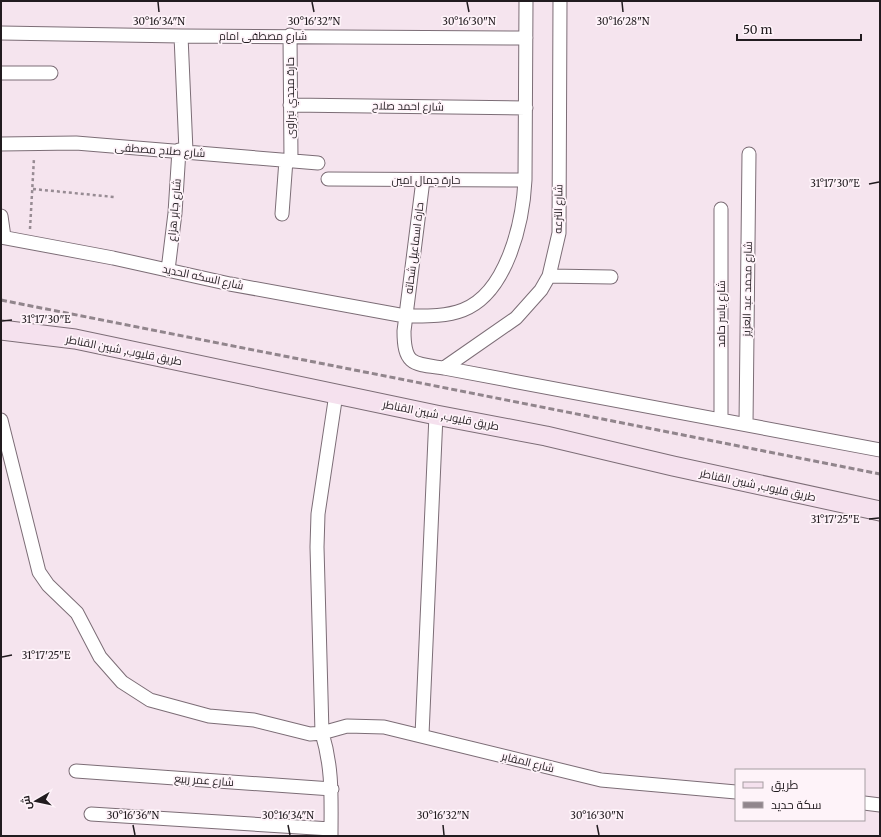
<svg xmlns="http://www.w3.org/2000/svg" width="881" height="837" font-family="Merriweather,Cairo,serif">
<rect width="100%" height="100%" fill="#f5e4ee"/>
<g fill="none" stroke-linecap="round" stroke-linejoin="round">
<defs>
<path id="street" d="M1,33L181,36L526,38
M290,35L291,160
M181,36L186,151
M1,73H51
M290,105L526,108
M1,144L76,143L318,163
M328,179L525,180
M423,180L404,331C404,366 414,364 444,368L880,450
M721,209V419
M282,214L286,160
M1,216L4,237
M1,237L113,258L230,284L405,316C424,316 445,317 463,310C507,293 523,222 525,180L526,1
M168,270L175,213L179,150
M549,276L611,277
M444,368L516,318L541,290L549,276L559,233L560,1
M336,394L318,514L317,547L322,733L347,726L384,727L601,780L736,792
M1,420L39,572L48,585L77,613L100,657L122,682L150,700L209,716L254,720L310,734L322,733C333,769 331,799 331,836
M746,424L749,154
M422,735L436,415
M76,771L332,789
M864,803L880,805
M91,814L331,829"/>
<path id="secondary" d="M1,330L75,339L436,415L546,436L673,466L880,511"/>
</defs>
<use href="#street" stroke="#7c6d76" stroke-width="15"/>
<use href="#secondary" stroke="#7c6d76" stroke-width="21"/>
<path stroke="#978b93" stroke-width="2.5" stroke-dasharray="3 3" stroke-linecap="butt" d="M33,189L114,197
M30,229L34,158"/>
<use href="#street" stroke="#fff" stroke-width="13"/>
<use href="#secondary" stroke="#f5e1ee" stroke-width="19"/>
<path stroke="#91858c" stroke-width="3" stroke-dasharray="6 3" stroke-linecap="butt" d="M1,300L880,474"/>
</g>
<path fill="none" stroke="#211b1f" stroke-width="1.5" d="M158,2L159,12M312,2L314,12M467,2L469,12M622,2L623,12M869,184L879,182M2,321L12,320M869,519L879,518M2,657L12,655M133,825L135,835M288,825L290,835M443,825L444,835M597,825L599,835"/>
<g text-anchor="middle" stroke-width="3.5" stroke-linejoin="round" paint-order="stroke">
<g font-size="11" fill="#211b1f" stroke="#fef3f9">
<text x="263" y="40">شارع مصطفى امام</text>
<text transform="translate(290 98) rotate(-90)" y="4">حارة مجدي نبراوى</text>
<text transform="translate(408 106) rotate(1)" y="4">شارع احمد صلاح</text>
<text transform="translate(160 150) rotate(4)" y="4">شارع صلاح مصطفى</text>
<text x="426" y="184">حارة جمال امين</text>
<text transform="translate(558 209) rotate(-89)" y="4">شارع الترعه</text>
<text transform="translate(174 210) rotate(-85)" y="4">شارع جابر هزاع</text>
<text transform="translate(414 248) rotate(-83)" y="4">حارة اسماعيل شحاته</text>
<text transform="translate(203 277) rotate(12)" y="4">شارع السكه الحديد</text>
<text transform="translate(747 289) rotate(-89)" y="4">شارع محمد عبد العزيز</text>
<text transform="translate(721 314) rotate(-90)" y="4">شارع ياسر حامد</text>
<text transform="translate(124 350) rotate(11)" y="4">طريق قليوب, شبين القناطر</text>
<text transform="translate(441 415) rotate(11)" y="4">طريق قليوب, شبين القناطر</text>
<text transform="translate(758 485) rotate(12)" y="4">طريق قليوب, شبين القناطر</text>
<text transform="translate(528 762) rotate(14)" y="4">شارع المقابر</text>
<text transform="translate(204 780) rotate(4)" y="4">شارع عمر ربيع</text>
</g>
</g>
<g font-size="10" text-anchor="middle" fill="#211b1f" stroke="#fef3f9" stroke-width="3.5" stroke-linejoin="round" paint-order="stroke">
<text x="159" y="25">30°16'34"N</text>
<text x="314" y="25">30°16'32"N</text>
<text x="469" y="25">30°16'30"N</text>
<text x="623" y="25">30°16'28"N</text>
<text x="835" y="187">31°17'30"E</text>
<text x="46" y="323">31°17'30"E</text>
<text x="835" y="523">31°17'25"E</text>
<text x="46" y="659">31°17'25"E</text>
<text x="133" y="819">30°16'36"N</text>
<text x="288" y="819">30°16'34"N</text>
<text x="443" y="819">30°16'32"N</text>
<text x="597" y="819">30°16'30"N</text>
</g>
<rect width="881" height="837" fill="none" stroke="#211b1f" stroke-width="4"/>
<rect x="735" y="769" width="130" height="52" fill="#fef3f9" stroke="#a69da2"/>
<rect x="743" y="782" width="20" height="6" fill="#f5e1ee" stroke="#a69da2"/>
<text x="771" y="789" font-size="12" fill="#211b1f">طريق</text>
<rect x="743" y="802" width="20" height="6" fill="#91858c" stroke="#a69da2"/>
<text x="771" y="809" font-size="12" fill="#211b1f">سكة حديد</text>
<g transform="translate(36 801) rotate(261)" stroke="#fef3f9" stroke-width="3" paint-order="stroke">
<path d="M0-3L7 15L0 10L-7 15Z" fill="#211b1f"/>
<text y="-6" font-size="11" font-weight="bold" text-anchor="middle" fill="#211b1f">ش</text>
</g>
<path d="M737 34v6h124v-6" fill="none" stroke="#211b1f" stroke-width="2"/>
<text x="743" y="34" font-size="12" fill="#211b1f" stroke="#fef3f9" stroke-width="3" paint-order="stroke">50 m</text>
</svg>
